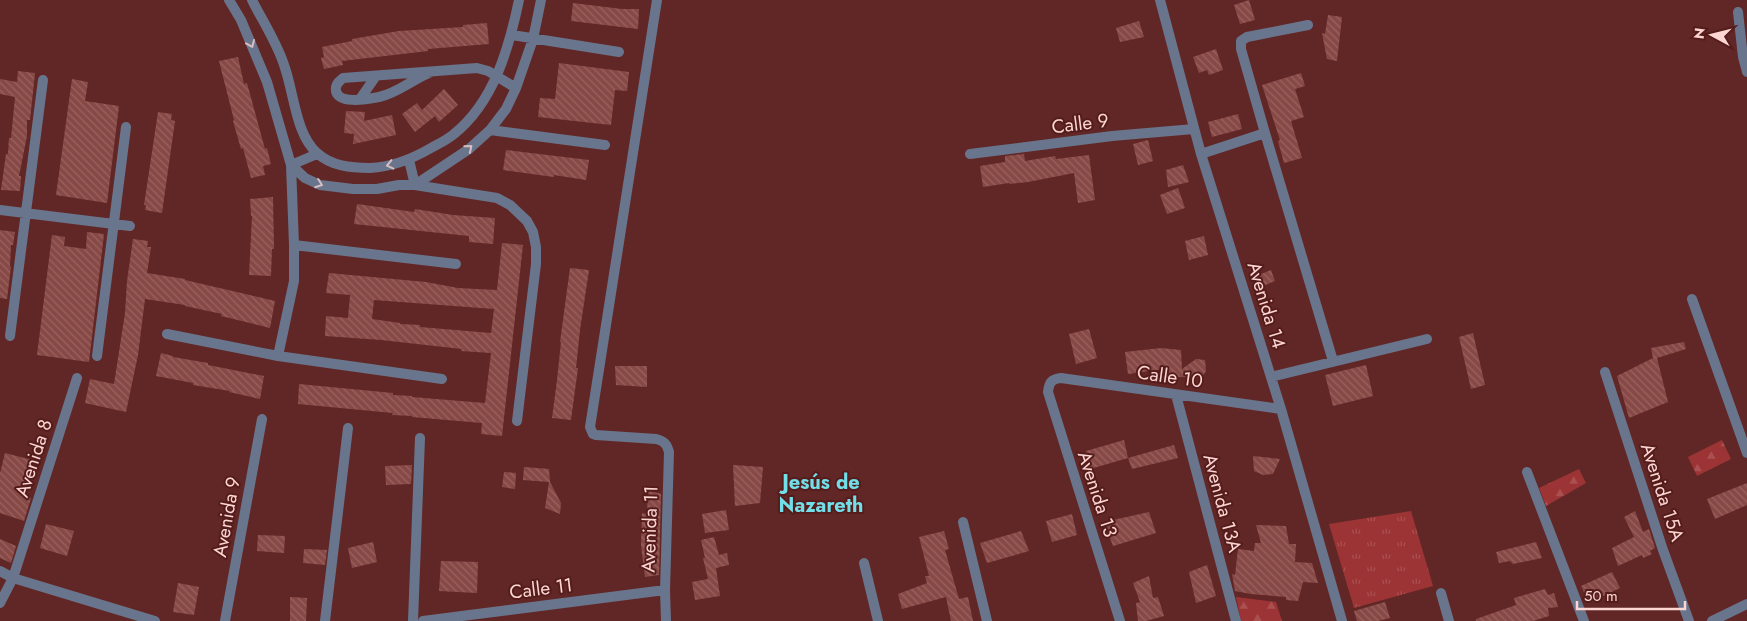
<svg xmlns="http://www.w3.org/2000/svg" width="1747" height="621" font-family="Jost,sans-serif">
<defs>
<pattern id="grass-tufts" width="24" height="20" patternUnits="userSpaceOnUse" patternTransform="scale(1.25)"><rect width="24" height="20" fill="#9c3334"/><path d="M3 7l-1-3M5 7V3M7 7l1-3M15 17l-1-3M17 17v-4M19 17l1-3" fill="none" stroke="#ab5050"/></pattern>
<pattern id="forest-firs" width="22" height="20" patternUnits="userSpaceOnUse" patternTransform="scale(1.25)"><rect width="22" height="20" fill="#9c3334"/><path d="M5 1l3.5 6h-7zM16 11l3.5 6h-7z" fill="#ab5050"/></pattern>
<pattern id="building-back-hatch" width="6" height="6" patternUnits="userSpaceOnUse" patternTransform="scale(1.25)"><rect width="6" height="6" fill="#874946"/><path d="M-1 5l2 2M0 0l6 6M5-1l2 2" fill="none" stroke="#996260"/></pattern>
</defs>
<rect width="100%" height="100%" fill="#612726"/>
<path fill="url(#grass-tufts)" d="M1411,511L1433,586L1354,608L1329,524Z"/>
<path fill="url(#forest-firs)" d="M1722,440L1731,459L1697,476L1688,457Z
M1579,469L1586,483L1546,506L1539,488Z
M1236,597L1276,602L1282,621H1241Z"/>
<path fill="url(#building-back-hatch)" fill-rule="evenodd" d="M1249,0L1255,20L1240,24L1234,5Z
M573,3L622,9H639L638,29L571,21Z
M1328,15L1342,17L1337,61L1327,59L1322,33L1325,34Z
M1139,21L1144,37L1120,42L1116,28Z
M487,23L489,44L428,49V51L342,61L343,65L324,69L321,58L324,57L322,47L352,41V39L399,31L463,27V25Z
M1216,49L1223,70L1209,75L1207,70L1199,73L1193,57Z
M238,57L244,84L247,83L265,149L267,148L271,164L263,166L265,175L251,178L243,148L241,149L233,121L234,120L219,61Z
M559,63L629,72L627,91L615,90L611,125L538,117L540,98L555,99Z
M18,71L35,73L30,120H27V136L19,176H21L20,191L1,190L6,154H8L9,138H11L15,97L0,94V79L17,82Z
M1301,73L1305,86L1295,89L1304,117L1291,121L1302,158L1284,163L1278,141L1280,140L1262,85Z
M72,79L88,82L85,101L119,106L107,203L56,195Z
M444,89L458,105L439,122L435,116L415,132L402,114L417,103L422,110Z
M346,111L365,112L364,121L392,115L396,135L353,144L354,134L344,133Z
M158,112L172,114L171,120L175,121L162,213L145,210L146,205H144Z
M1238,114L1242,129L1212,137L1208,122Z
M1148,140L1153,161L1138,165L1133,144Z
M506,150L589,160L586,180L554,175V177L503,170Z
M1024,154L1025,161L1055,156L1056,159L1089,155L1095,200L1078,203L1074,173L1028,182L1010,184L1009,183L983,187L980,166L1005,162V156Z
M1183,165L1189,182L1168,187L1166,170Z
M1178,188L1185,208L1167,214L1160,195Z
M273,197L274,249H272L271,276L249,275L252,216H251L250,199Z
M357,204L414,212L415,209L453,215L495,218L493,244L469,242V236L354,224Z
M0,230L15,232L13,245H11L10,266L11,267L7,299L0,298Z
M87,232L104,234L89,362L37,355L52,235L65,237L64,246L86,249Z
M1204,236L1208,255L1189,260L1185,241Z
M133,239L148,241L147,247H151L147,273L185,279V280L275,301L270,328L221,316L222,314L185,306V305L145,299L138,355L126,412L85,403L90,379L114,384L125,313L127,281Z
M502,243L523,245L502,436L481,434L482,423L412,417V416L392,415L393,413L298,404L299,384L393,393V395L412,396V397L485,403L491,353L461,351L462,349L381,340L325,336L326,316L348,318L350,295L326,293L329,273L426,282L458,288L497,290ZM374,300L494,309L491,333L420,327V325L400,324V323L372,319Z
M570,268L589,270L580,330L576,368H578L571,420L552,418L557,380L561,342H560Z
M1271,270L1275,281L1258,288L1254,277Z
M1089,329L1097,358L1076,364L1069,334Z
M1473,333L1485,385L1471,389L1459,337Z
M1684,342L1686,349L1657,358L1668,402L1629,418L1617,376L1653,358L1651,348Z
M1161,348L1181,350L1182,369L1196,359L1205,360L1206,371L1202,377H1170L1171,376L1163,374V369L1128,374L1125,352Z
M161,353L173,356V357L208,363V365L264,376L260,399L229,392L230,391L193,385V383L156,376Z
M1366,365L1373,396L1333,406L1325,375Z
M615,366H647V387L616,385Z
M1124,440L1128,458L1090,469L1086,451Z
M1174,445L1178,458L1132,469L1128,458Z
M5,453L32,460L22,495L31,498L24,521L0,513V473Z
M1253,456L1280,459L1273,474L1263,475L1254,471Z
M412,465L411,484L386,485L385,466Z
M733,465L763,467L760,503L735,506Z
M524,467L549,469L550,482L561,503L560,514L545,508L549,482L523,480Z
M504,472L516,473L515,489L502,487Z
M1747,483V505L1715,519L1707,499Z
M648,490L661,494L659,575L645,577L641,545L642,513L647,514Z
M726,510L729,530L705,533L702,514Z
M1635,511L1643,532L1649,529L1655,548L1650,551L1652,554L1643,558L1642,555L1618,566L1612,548L1634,537L1624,517Z
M1149,512L1156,533L1113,546L1104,522Z
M1072,514L1077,535L1052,542L1046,521Z
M46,524L74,531L67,556L40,548Z
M1256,525L1286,526L1289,544H1296L1295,562L1312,563L1318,583L1303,582L1298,601L1286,600V597L1251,594L1235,591L1232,574L1235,575L1238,549L1254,551L1255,543H1261Z
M944,531L949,549L945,550L959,599L968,597L973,621H951L946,597L902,609L898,594L927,583L925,576H929L919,537Z
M1021,531L1029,551L987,563L980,543Z
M258,535L285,536L284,553L257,551Z
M714,537L719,555L727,553L729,565L716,568L720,596L695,600L692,582L708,579L703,558H705L701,540Z
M0,539L16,546L11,563L0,558Z
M373,542L377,562L352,568L348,548Z
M1536,542L1542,558L1513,564L1510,561L1499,563L1496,552Z
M304,549L327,550L325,565L303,563Z
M441,561L478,562L477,593L439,591Z
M1207,565L1216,596L1196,603L1189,572Z
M1612,572L1620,588L1589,603L1581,586Z
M1149,576L1153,598L1158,597L1164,616L1146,621H1138L1136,603L1140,602L1133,583Z
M178,583L199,587L194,615L173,612Z
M1545,589L1548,595L1554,593L1558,607L1548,608L1549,616L1533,621H1476V619L1516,605L1514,598Z
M290,597L307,598L306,621H290Z
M1385,602L1390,618L1378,621H1357L1354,611Z"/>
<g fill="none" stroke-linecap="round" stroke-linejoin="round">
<path stroke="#69758c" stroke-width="10" d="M229,0L241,20L267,82L291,165L305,178L320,185L353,189H377L399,185H415L469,149L490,130L506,109L516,88L533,39L541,0
M252,0C263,22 278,44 285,68C294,94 296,135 317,153C331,166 351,168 370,168C392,167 412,159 431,148C438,144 447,140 454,134C494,102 509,48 519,0
M657,0L590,427L593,434L596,435L656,439C664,441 667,444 669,452L665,590L666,621
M1160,0L1201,154L1281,409L1342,621
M1738,12L1743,57L1747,72
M512,35L619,52
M431,72C413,79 398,93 379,97C369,99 333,106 336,87C337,82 340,81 343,78L477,68L488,71L516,88
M360,99L376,76
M490,130L605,145
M1265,133L1333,361
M970,154L1112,136L1194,129
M1201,154L1265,133L1241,49V41L1247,37L1308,25
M409,160L415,185L497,198L510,205L527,221L533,232L536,247V264L517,421
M0,210L130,226
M294,245L456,264
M1692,299L1747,453
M167,334L278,356L442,379
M10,336L43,80
M97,356L126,127
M278,356L294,281V245L291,165L317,154
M1605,372L1663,550L1689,621
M1271,377L1427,339
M1176,395L1236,621
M1527,472L1584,621
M963,522L987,621
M864,563L878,621
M0,571L13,578L155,621
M1441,593L1449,621
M0,603L13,578L77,378
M225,621L262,419
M325,621L348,428
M413,621L420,438
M423,621L665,590
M1120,621L1048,392C1049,383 1051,379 1061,378L1281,409
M1712,621L1747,604"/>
</g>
<defs><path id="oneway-chevron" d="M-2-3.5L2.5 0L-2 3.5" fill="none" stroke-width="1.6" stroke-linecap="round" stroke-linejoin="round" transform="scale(1.25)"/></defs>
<g stroke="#d7bec1">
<use href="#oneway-chevron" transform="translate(251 44) rotate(67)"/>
<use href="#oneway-chevron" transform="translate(469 148) rotate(-39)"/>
<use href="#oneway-chevron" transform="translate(390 165) rotate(167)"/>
<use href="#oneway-chevron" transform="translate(319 184) rotate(20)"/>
</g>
<g text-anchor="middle" stroke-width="4" stroke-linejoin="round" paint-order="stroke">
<g font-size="19" fill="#fcd6d3" stroke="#551c1c">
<text transform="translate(1080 123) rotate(-7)" y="7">Calle 9</text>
<text transform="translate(1267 305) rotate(73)" y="7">Avenida 14</text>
<text transform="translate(1170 376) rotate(8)" y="7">Calle 10</text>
<text transform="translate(33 458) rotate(-72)" y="7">Avenida 8</text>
<text transform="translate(1663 492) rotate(72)" y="7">Avenida 15A</text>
<text transform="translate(1098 494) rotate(72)" y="7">Avenida 13</text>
<text transform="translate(1223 503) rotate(75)" y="7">Avenida 13A</text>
<text transform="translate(226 517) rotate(-80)" y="7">Avenida 9</text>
<text transform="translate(649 529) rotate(-88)" y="7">Avenida 11</text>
<text transform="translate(541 588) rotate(-7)" y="7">Calle 11</text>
</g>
<g font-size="20" font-weight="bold" fill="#72dee8" stroke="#551c1c">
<text x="821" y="489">Jesús de<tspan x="821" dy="23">Nazareth</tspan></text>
</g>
</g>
<g transform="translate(1712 35) rotate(277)" stroke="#551c1c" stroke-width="4" paint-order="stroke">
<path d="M0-4L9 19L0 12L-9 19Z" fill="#fcd6d3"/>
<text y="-8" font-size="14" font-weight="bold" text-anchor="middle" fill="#fcd6d3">N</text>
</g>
<path d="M1577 601v8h108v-8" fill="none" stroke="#fcd6d3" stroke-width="2.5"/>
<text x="1584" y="601" font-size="15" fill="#fcd6d3" stroke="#551c1c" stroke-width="4" paint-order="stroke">50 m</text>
</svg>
